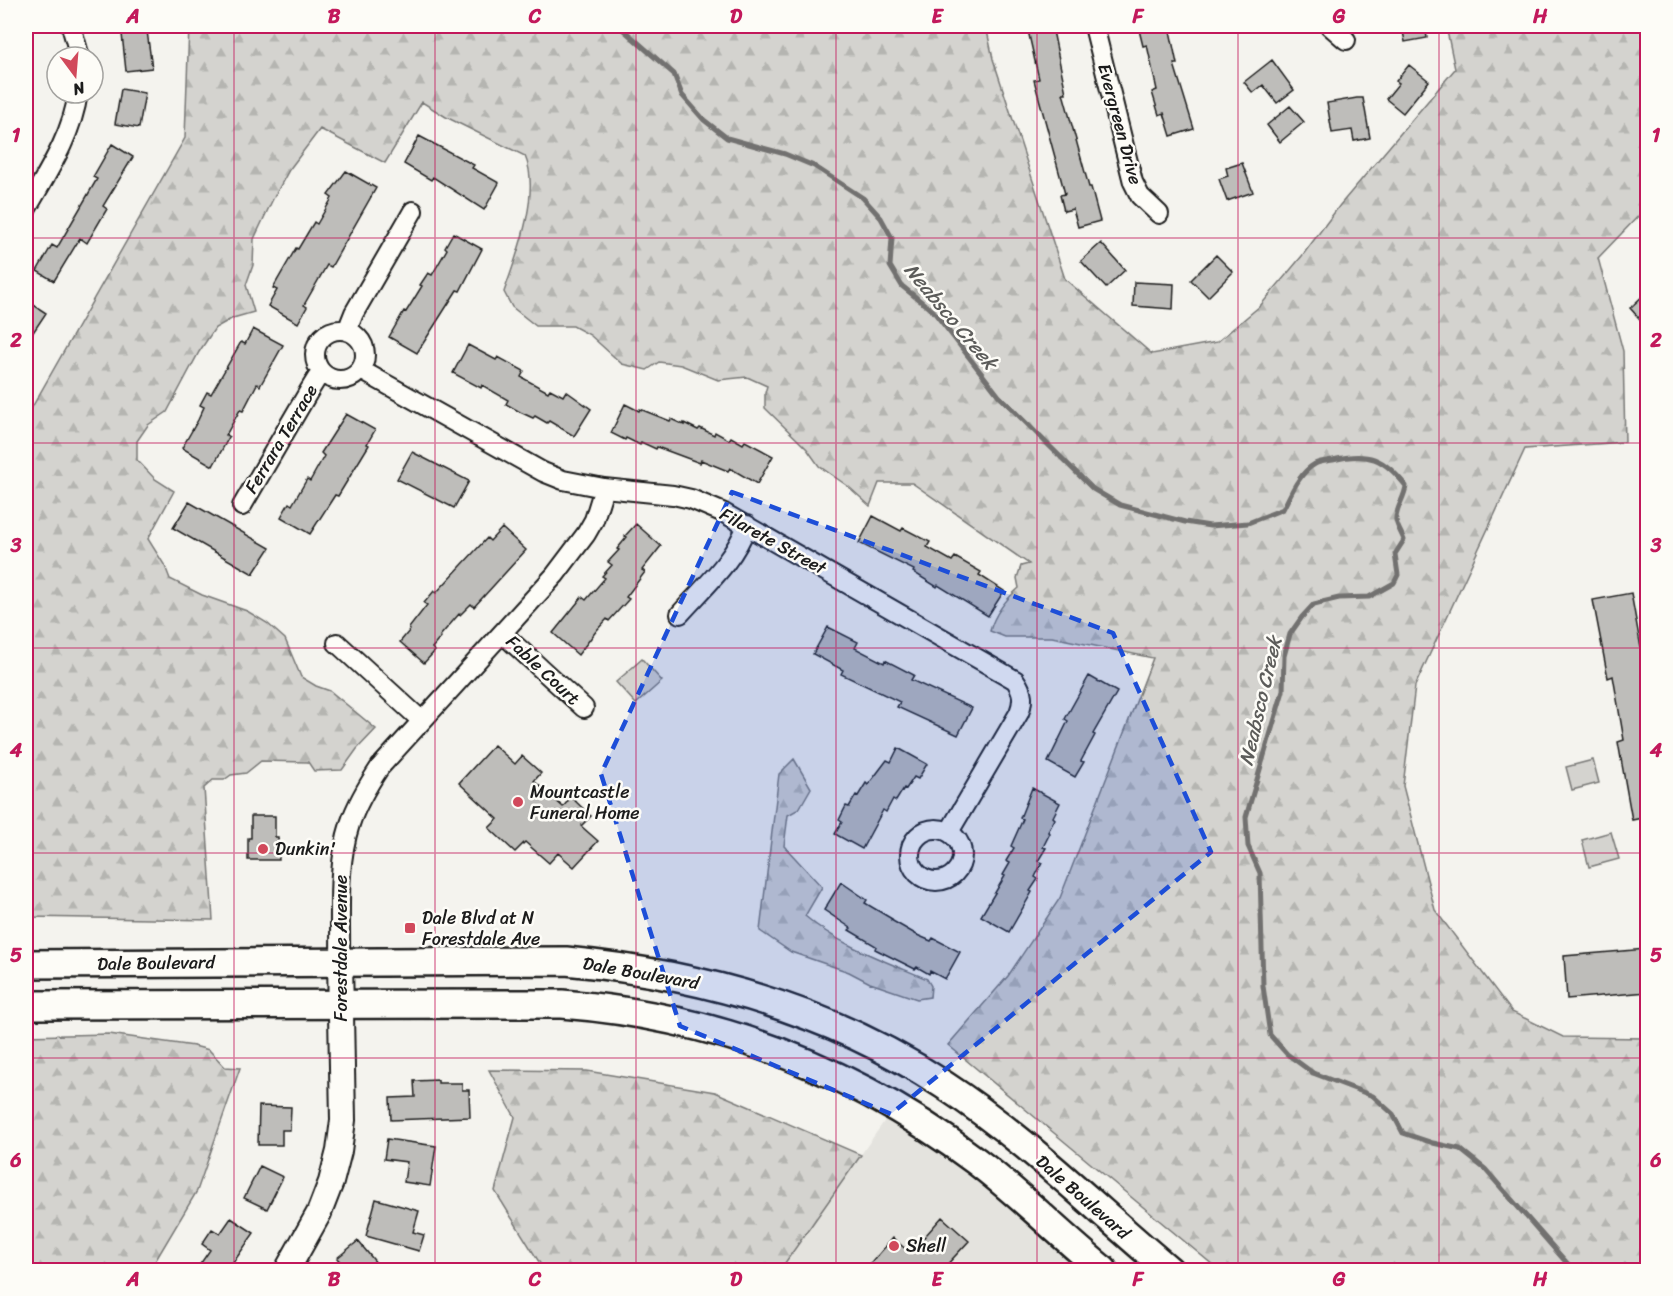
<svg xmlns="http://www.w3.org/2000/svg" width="1673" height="1296" font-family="Sriracha,sans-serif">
<defs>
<pattern id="forest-firs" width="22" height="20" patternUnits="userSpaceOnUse" patternTransform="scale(1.5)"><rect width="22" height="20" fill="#d4d3cf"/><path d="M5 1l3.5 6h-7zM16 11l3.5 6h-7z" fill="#b5b5b1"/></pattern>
</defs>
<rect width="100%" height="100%" fill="#f4f3ee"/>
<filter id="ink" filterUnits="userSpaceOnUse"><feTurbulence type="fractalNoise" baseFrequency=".0167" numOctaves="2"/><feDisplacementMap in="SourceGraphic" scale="12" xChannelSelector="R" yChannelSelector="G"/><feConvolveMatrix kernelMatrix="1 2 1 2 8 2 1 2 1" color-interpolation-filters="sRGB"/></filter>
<g filter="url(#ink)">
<path fill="#e4e3de" d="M895,1106L1103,1270H780Z"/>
<path fill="url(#forest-firs)" stroke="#787876" stroke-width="1.5" d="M189,26H986L993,59L1065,279L1152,354L1217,342L1260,306L1302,256L1340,205L1455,69L1446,26H1647V207L1598,258L1623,351L1625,442L1525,449L1415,686L1403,786L1435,910L1512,1012L1563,1037L1647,1038V1270H1408L1406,1269L1398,1270H1219L948,1045L1008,976L1060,898L1153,658L1052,637H1005L990,631C994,615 1006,599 1019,588L1017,578L1021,566L1029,564L912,483H879L870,506L849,487L819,466L807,449L765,408V393L767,386L747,377L718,380L681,365L659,362L647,370L622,364L590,335L573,326H536L512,307L504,292C517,255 541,193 525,156L446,117L422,102L385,163L320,129L289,170L272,201L254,239L253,265L246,285L254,312L233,318L215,328L199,352L167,412L148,425L137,441V460L155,479L174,491L148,539L165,566L170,579L202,595L247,611L267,623L285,639L301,677L316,686L330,691L376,729L357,749L342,770L314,771L308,762L261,761L246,773L231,775L224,780H213L204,788L213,920L26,917V418L185,138Z
M794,759L811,788L799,809L788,815L784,846L822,887L805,916C840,946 885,961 927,979L931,986L930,997L917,999L870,983L849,972L791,952L760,931L779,774Z
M109,1034L194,1046L209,1050L225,1067L240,1068L197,1191L150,1270H26V1036Z
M489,1070L587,1071L715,1092L861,1155L780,1270H544L495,1191L515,1117Z"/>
<path fill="#d4d3cf" stroke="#787876" stroke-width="1.5" d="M642,659L662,681L636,704L616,682Z
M1593,760L1599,783L1572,790L1566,767Z
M1611,832L1619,859L1589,867L1582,840Z"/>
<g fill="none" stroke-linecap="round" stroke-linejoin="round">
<path stroke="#72716f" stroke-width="5" d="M619,26L674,74L682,95L704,120L727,138L785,154L814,166L863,198L881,218L892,238L890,266L902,286L934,312L999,396L1093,489L1120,505L1185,522L1210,526L1248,523L1283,509C1291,494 1299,473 1315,464C1320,461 1328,461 1333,460C1368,451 1384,458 1406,486C1405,497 1395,510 1396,520C1397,527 1402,534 1404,540L1395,554L1398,575L1394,583L1369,597L1339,598L1314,604L1302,617L1290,634L1284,656L1283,691L1246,817L1248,846L1260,873L1263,986L1270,1035L1287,1054L1313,1073L1373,1096L1393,1114L1403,1133L1433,1143L1460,1149L1485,1169L1573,1270"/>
</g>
<path fill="#bebdba" stroke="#1c1c1c" stroke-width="1.5" d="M1027,26H1052L1066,93H1063L1089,187H1091L1100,221L1078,227L1073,209L1064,211L1060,195L1065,194L1034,80L1039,79Z
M1138,26H1169L1177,64H1174L1194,129L1171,136L1164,113L1159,115L1152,92L1157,90L1147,45L1143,46Z
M1402,26H1425L1427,38L1405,42Z
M147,31L152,68L126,71L122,34Z
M1272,60L1294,90L1277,103L1263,85L1253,93L1244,82Z
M1409,65L1429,81L1403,113L1386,99L1399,83L1396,81Z
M121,89L145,93L139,128L115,124Z
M1357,98H1363L1370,138L1354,141L1352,130L1332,133L1327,103Z
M1290,106L1304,122L1280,142L1267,125Z
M419,136L474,165L472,168L499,183L484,210L433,177L431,180L404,164Z
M112,144L133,157L103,206L107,209L87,243L80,238L54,281L37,271L52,245L57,248L97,179L93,177Z
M1242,163L1253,192L1227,201L1219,179L1228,176L1226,168Z
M346,171L376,188L331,267L327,265L304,305L307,307L298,323L268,306L277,290L273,288L296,248L298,249L314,222L317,224L332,198L328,195Z
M453,233L482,249L460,291L457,290L417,353L389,337L404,311L406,312L422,286L420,285L428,273L432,275L447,249L445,247Z
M1101,243L1125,270L1106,288L1081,261Z
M1216,255L1233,272L1208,297L1191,280Z
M1134,282L1174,284L1173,309L1133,306Z
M1647,292V327L1630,308Z
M26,300L46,313L26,343Z
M253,329L283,345L260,386L257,384L243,411L240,410L226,435L229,437L213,466L182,448L198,420L204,407L200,405L207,392L211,394L241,342L245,344Z
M468,345L496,360L498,357L524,371L521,377L548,392L550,389L563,396L566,391L591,409L574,436L549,421L547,423L535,416L533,418L520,412L506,404L508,400L482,385L481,388L453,373Z
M625,404L639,411L640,409L670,421L671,419L684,425V423L698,430L700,428L714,435L715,432L729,440L731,437L743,444L745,441L773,456L757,484L730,468L728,471L701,460L700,463L657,447L656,449L641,442L640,445L626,438L625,440L611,433Z
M346,414L375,430L367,444L369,445L338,496L335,495L310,534L281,517L289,503L292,505L307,479L310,481L324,456L321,453Z
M412,452L469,481L454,508L397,479Z
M189,502L270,548L253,574L173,528Z
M873,516L901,531L903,528L930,542L927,547L952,561L955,557L981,572L979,575L1004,591L988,616L938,585L937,587L913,572L914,570L859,543Z
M636,524L661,546L642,570L645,572L626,597L629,599L609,621L607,619L597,630L578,655L553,633L582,597L586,600L605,578L602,576L612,565L608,562L619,550L617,549L627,537L625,536Z
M502,528L526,550L474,607L471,604L460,615L459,614L440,636L441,637L432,648L435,651L424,663L400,642L410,630L409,628L427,605L424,603L434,591L436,593L487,538L490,541Z
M1631,593L1645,670H1647V817L1632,820L1618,742L1624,740L1613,676L1608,678L1593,600Z
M828,627L858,642L855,648L884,663L885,660L914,675L911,680L972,708L958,735L897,707L900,702L841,674L843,670L813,654Z
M1089,676L1117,692L1093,734L1095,735L1081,761L1084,762L1075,777L1048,762L1068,721L1065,719Z
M494,745L515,764L522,756L541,773L534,781L563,807L571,797L591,816L581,826L598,841L574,867L558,853L549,863L525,842L515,852L489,828L498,819L459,783Z
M898,748L927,764L918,779L914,777L906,789L904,788L896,801L893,799L886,812L883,810L862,849L835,834L842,822L839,820L846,806L849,807L856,795L858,796L866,783L868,785L887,760L891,762Z
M1032,788L1060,803L1053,817L1055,819L1048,832L1050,833L1043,847L1046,848L1038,861L1042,863L1035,877L1038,879L1030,891L1032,892L1009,932L981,916L1005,876L1003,875L1010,863L1006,861L1014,848L1011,846L1023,819L1020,818Z
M251,816H275V837H278L279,860H248V838H251Z
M841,882L867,900L865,903L892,919L891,920L917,935L931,941L933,938L960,952L945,979L930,971L929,974L917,967L915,969L875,949L876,946L849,930L851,928L824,910Z
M1646,949L1647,992L1567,999L1564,956Z
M438,1080V1083H462V1090H469L470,1117L391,1120L390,1098L415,1097L414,1081Z
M259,1106L291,1107L290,1130H282V1145H258Z
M387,1139L436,1146L430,1186L404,1182L407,1162L384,1159Z
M260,1166L283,1177L267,1209L244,1198Z
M376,1199L419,1211L413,1232L424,1235L419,1251L366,1236Z
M942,1217L969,1241L942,1270H865L893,1238L910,1253Z
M231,1218L254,1233L228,1270H196L210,1250L202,1244L212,1229L220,1234Z
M358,1241L382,1270H347L337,1258Z"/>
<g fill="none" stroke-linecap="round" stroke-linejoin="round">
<defs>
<path id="street" d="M71,26L80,57
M1094,26L1133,182L1140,196L1159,214
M1330,26L1346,40
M26,210C47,173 72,136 78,93
M315 355a25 25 0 1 1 50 0a25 25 0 1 1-50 0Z
M349,332L350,323L354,313L413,211
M361,370L543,472L563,480L604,488L673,495L691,499L724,513L1015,680C1023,691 1024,700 1019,713L949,832
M242,506L309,391L317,378L324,375
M680,614C705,586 734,561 747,525
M502,633L584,708
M337,643L422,721
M910 855a26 26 0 1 1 52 0a26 26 0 1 1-52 0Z
M340,961C341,916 336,867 350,824C357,803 368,785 380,767L555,575L586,534L594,520L604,488"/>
<path id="secondary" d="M287,1270L319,1213L331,1182L339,1151L343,1120L340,961"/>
<path id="primary" d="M26,964L566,961C699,974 831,1010 944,1085C1025,1138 1095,1208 1169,1270
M26,1005L562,1004C716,1016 852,1068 976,1161C1020,1194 1060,1235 1103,1270"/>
</defs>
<use href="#street" stroke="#1c1c1c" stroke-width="22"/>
<use href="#secondary" stroke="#1c1c1c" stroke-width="28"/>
<use href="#primary" stroke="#1c1c1c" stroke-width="32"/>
<use href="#street" stroke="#fdfcf7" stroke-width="18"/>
<use href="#secondary" stroke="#fdfcf7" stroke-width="24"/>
<use href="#primary" stroke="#fdfcf7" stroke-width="27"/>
</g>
</g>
<path fill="#1d4ed8" fill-opacity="0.2" stroke="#1d4ed8" stroke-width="4.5" stroke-dasharray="12 8" stroke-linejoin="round" d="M732,492L1113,633L1211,852L891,1114L680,1026L601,774Z"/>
<path fill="none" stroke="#c2185b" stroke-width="1.5" stroke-opacity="0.55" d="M234,26V1270M435,26V1270M636,26V1270M836,26V1270M1037,26V1270M1238,26V1270M1439,26V1270M26,238H1648M26,443H1648M26,648H1648M26,853H1648M26,1058H1648"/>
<g fill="#d1495b" stroke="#fdfcf7" stroke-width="2">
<circle cx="518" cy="802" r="6"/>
<circle cx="263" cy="849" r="6"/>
<rect x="404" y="922" width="12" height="12" rx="3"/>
<circle cx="894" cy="1246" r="6"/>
</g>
<g text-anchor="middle" stroke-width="5" stroke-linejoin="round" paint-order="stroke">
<g font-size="18" fill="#1c1c1c" stroke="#fdfcf7">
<text transform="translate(1120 124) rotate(75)" y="6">Evergreen Drive</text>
<text transform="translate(281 439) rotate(-59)" y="6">Ferrara Terrace</text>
<text transform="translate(773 541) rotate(29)" y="6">Filarete Street</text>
<text transform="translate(543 670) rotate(43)" y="6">Fable Court</text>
<text transform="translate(341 948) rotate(-90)" y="6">Forestdale Avenue</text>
<text transform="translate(156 963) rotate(-1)" y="6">Dale Boulevard</text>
<text transform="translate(641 973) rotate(10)" y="6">Dale Boulevard</text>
<text transform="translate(1083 1197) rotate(41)" y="6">Dale Boulevard</text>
</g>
<g font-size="18" fill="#1c1c1c" stroke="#fdfcf7" text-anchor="start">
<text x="530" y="798">Mountcastle<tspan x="530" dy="21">Funeral Home</tspan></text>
<text x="275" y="855">Dunkin'</text>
<text x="422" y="924">Dale Blvd at N<tspan x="422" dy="21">Forestdale Ave</tspan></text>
<text x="906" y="1252">Shell</text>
</g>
<g font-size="20" font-style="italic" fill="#5c5c5a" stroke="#fdfcf7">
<text transform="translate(951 316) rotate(50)" y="7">Neabsco Creek</text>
<text transform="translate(1260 701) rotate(-77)" y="7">Neabsco Creek</text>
</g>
</g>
<rect width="1673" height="1296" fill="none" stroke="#fdfcf7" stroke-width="66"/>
<g transform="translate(75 75) rotate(164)"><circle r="28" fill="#fdfcf7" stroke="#a3a29f" stroke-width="1.5"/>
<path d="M0-4.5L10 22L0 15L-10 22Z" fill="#d1495b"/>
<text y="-9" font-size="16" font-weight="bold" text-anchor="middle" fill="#1c1c1c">N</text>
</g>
<rect x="33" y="33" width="1607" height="1230" fill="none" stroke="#c2185b" stroke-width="2"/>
<g font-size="20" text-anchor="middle" font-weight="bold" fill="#c2185b">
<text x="133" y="23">A</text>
<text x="334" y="23">B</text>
<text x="535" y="23">C</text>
<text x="736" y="23">D</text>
<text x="937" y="23">E</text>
<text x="1138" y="23">F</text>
<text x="1339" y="23">G</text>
<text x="1540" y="23">H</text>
<text x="16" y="142">1</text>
<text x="1656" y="142">1</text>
<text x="16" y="347">2</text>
<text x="1656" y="347">2</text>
<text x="16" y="552">3</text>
<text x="1656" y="552">3</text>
<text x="16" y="757">4</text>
<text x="1656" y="757">4</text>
<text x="16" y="962">5</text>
<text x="1656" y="962">5</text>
<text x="16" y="1167">6</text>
<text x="1656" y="1167">6</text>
<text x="133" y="1286">A</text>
<text x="334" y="1286">B</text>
<text x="535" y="1286">C</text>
<text x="736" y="1286">D</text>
<text x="937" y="1286">E</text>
<text x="1138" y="1286">F</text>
<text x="1339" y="1286">G</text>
<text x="1540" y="1286">H</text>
</g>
</svg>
